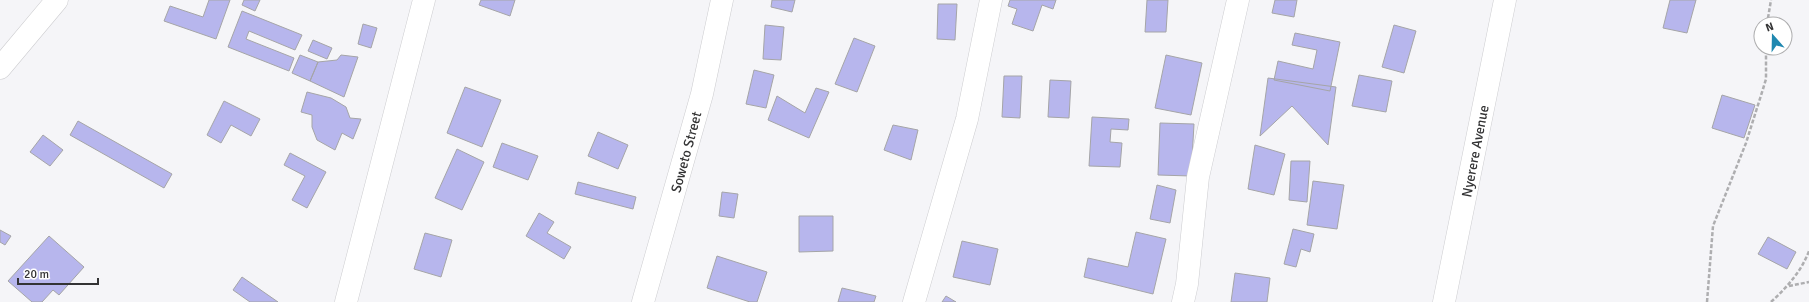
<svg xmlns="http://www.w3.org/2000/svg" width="1809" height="302" font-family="Signika,sans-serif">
<rect width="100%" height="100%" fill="#f5f5f8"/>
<path fill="#b7b6ed" stroke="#a5a5a7" d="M209,0H230L216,39L164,21L170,6L203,17Z
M244,0H260L255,11L242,5Z
M481,0H515L510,16L479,5Z
M772,0H795L792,12L771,7Z
M1010,0H1056L1053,9L1042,5L1033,31L1012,24L1017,9L1008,6Z
M1147,0H1168L1166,32H1145Z
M1275,0H1297L1294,17L1272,13Z
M1670,0H1696L1687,33L1663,28Z
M938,4H957L955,40L937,39Z
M242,11L302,35L295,50L249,31L246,39L294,58L289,71L228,47Z
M363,24L377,28L371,48L358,44Z
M765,25L784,27L781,60L763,59Z
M1394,25L1416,31L1404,73L1382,67Z
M1295,33L1340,42L1330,91L1274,80L1278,61L1313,69L1317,50L1292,45Z
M854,38L875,46L857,92L835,84Z
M313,40L332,48L327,59L308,51Z
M300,55L318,62L310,81L292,73Z
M341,55L358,57L344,97L310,81L318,62L337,60Z
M1166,55L1202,63L1191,115L1155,108Z
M754,70L774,75L766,108L746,104Z
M1359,75L1392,81L1386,112L1352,106Z
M1004,76H1022L1020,118L1002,117Z
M1268,78L1336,87L1328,145L1292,106L1260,136Z
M1050,80L1071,81L1069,118L1048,117Z
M465,87L501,100L482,147L447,133Z
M816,88L829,92L809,138L768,120L777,96L805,113Z
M307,92L331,98L346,107L350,118L361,119L353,139L342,133L335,150L317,140L312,127V115L301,112Z
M1722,95L1755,105L1744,138L1712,128Z
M224,101L260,119L251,136L231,125L221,143L207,135Z
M1092,117L1129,119L1128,130L1111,129L1110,142L1122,143L1120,167L1089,166Z
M78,121L172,174L164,188L70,135Z
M1160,123L1194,124L1191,176L1158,175Z
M893,125L918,130L911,160L884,150Z
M598,132L628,145L618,169L588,156Z
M43,135L63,150L50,166L30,152Z
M502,143L538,156L528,180L493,167Z
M1255,145L1285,154L1274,195L1248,189Z
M457,149L484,162L462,210L435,198Z
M290,153L326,172L307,208L292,200L305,176L284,165Z
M1291,161H1310L1307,202L1289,200Z
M1313,181L1344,185L1337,229L1307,225Z
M578,182L636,197L633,209L575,194Z
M1157,185L1176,190L1170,223L1150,219Z
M722,192L738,194L734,218L719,216Z
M539,213L554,222L547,233L571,247L564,259L526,236Z
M799,216H833V251L799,252Z
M1293,229L1314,234L1310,252L1301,249L1296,267L1284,264Z
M0,230L11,236L5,245L0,242Z
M1136,232L1166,239L1153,294L1084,277L1088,258L1128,267Z
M425,233L452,240L441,277L414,269Z
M49,236L84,267L59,295L53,290L42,302H32L8,281Z
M1768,237L1796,252L1787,269L1758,254Z
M962,241L998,249L990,285L953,277Z
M717,256L767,272L757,302H750L707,288Z
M1235,273L1270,278L1267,302H1231Z
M242,277L278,302H250L233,290Z
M842,288L876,296L874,302H838Z
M946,296L956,302H942Z"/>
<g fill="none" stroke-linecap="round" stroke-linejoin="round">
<defs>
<path id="minor" d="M0,68L57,0
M346,302L424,0
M643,302L702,94L722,0
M914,302L967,119L991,0
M1183,302L1187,284L1198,177L1238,0"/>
<path id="primary" d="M1444,302L1505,0"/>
</defs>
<use href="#minor" stroke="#cdcdd0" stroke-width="23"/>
<use href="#primary" stroke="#cdcdd0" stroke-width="23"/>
<path stroke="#aeaeb0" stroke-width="2.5" stroke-dasharray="4 2" stroke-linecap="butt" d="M1767,24L1771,0
M1789,286L1809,282
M1707,302L1713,226L1746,143L1763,89L1766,79V48
M1771,302C1787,287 1801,272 1809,251"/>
<use href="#minor" stroke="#fff" stroke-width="22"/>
<use href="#primary" stroke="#fff" stroke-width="22"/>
</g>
<g text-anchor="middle" stroke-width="4" stroke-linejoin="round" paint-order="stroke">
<g font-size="14" fill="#333334" stroke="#fff">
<text transform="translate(1475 151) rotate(-79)" y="5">Nyerere Avenue</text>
<text transform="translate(686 152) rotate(-75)" y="5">Soweto Street</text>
</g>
</g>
<g transform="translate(1773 36) rotate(340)"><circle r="19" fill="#ffffff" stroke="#adadae"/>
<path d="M0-3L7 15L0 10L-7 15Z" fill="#1f88b0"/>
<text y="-6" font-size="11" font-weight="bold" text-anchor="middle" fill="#333334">N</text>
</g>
<path d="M18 278v6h80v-6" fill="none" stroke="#333334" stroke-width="2"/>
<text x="24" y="278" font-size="12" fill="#333334" stroke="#ffffff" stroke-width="3" paint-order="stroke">20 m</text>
</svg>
